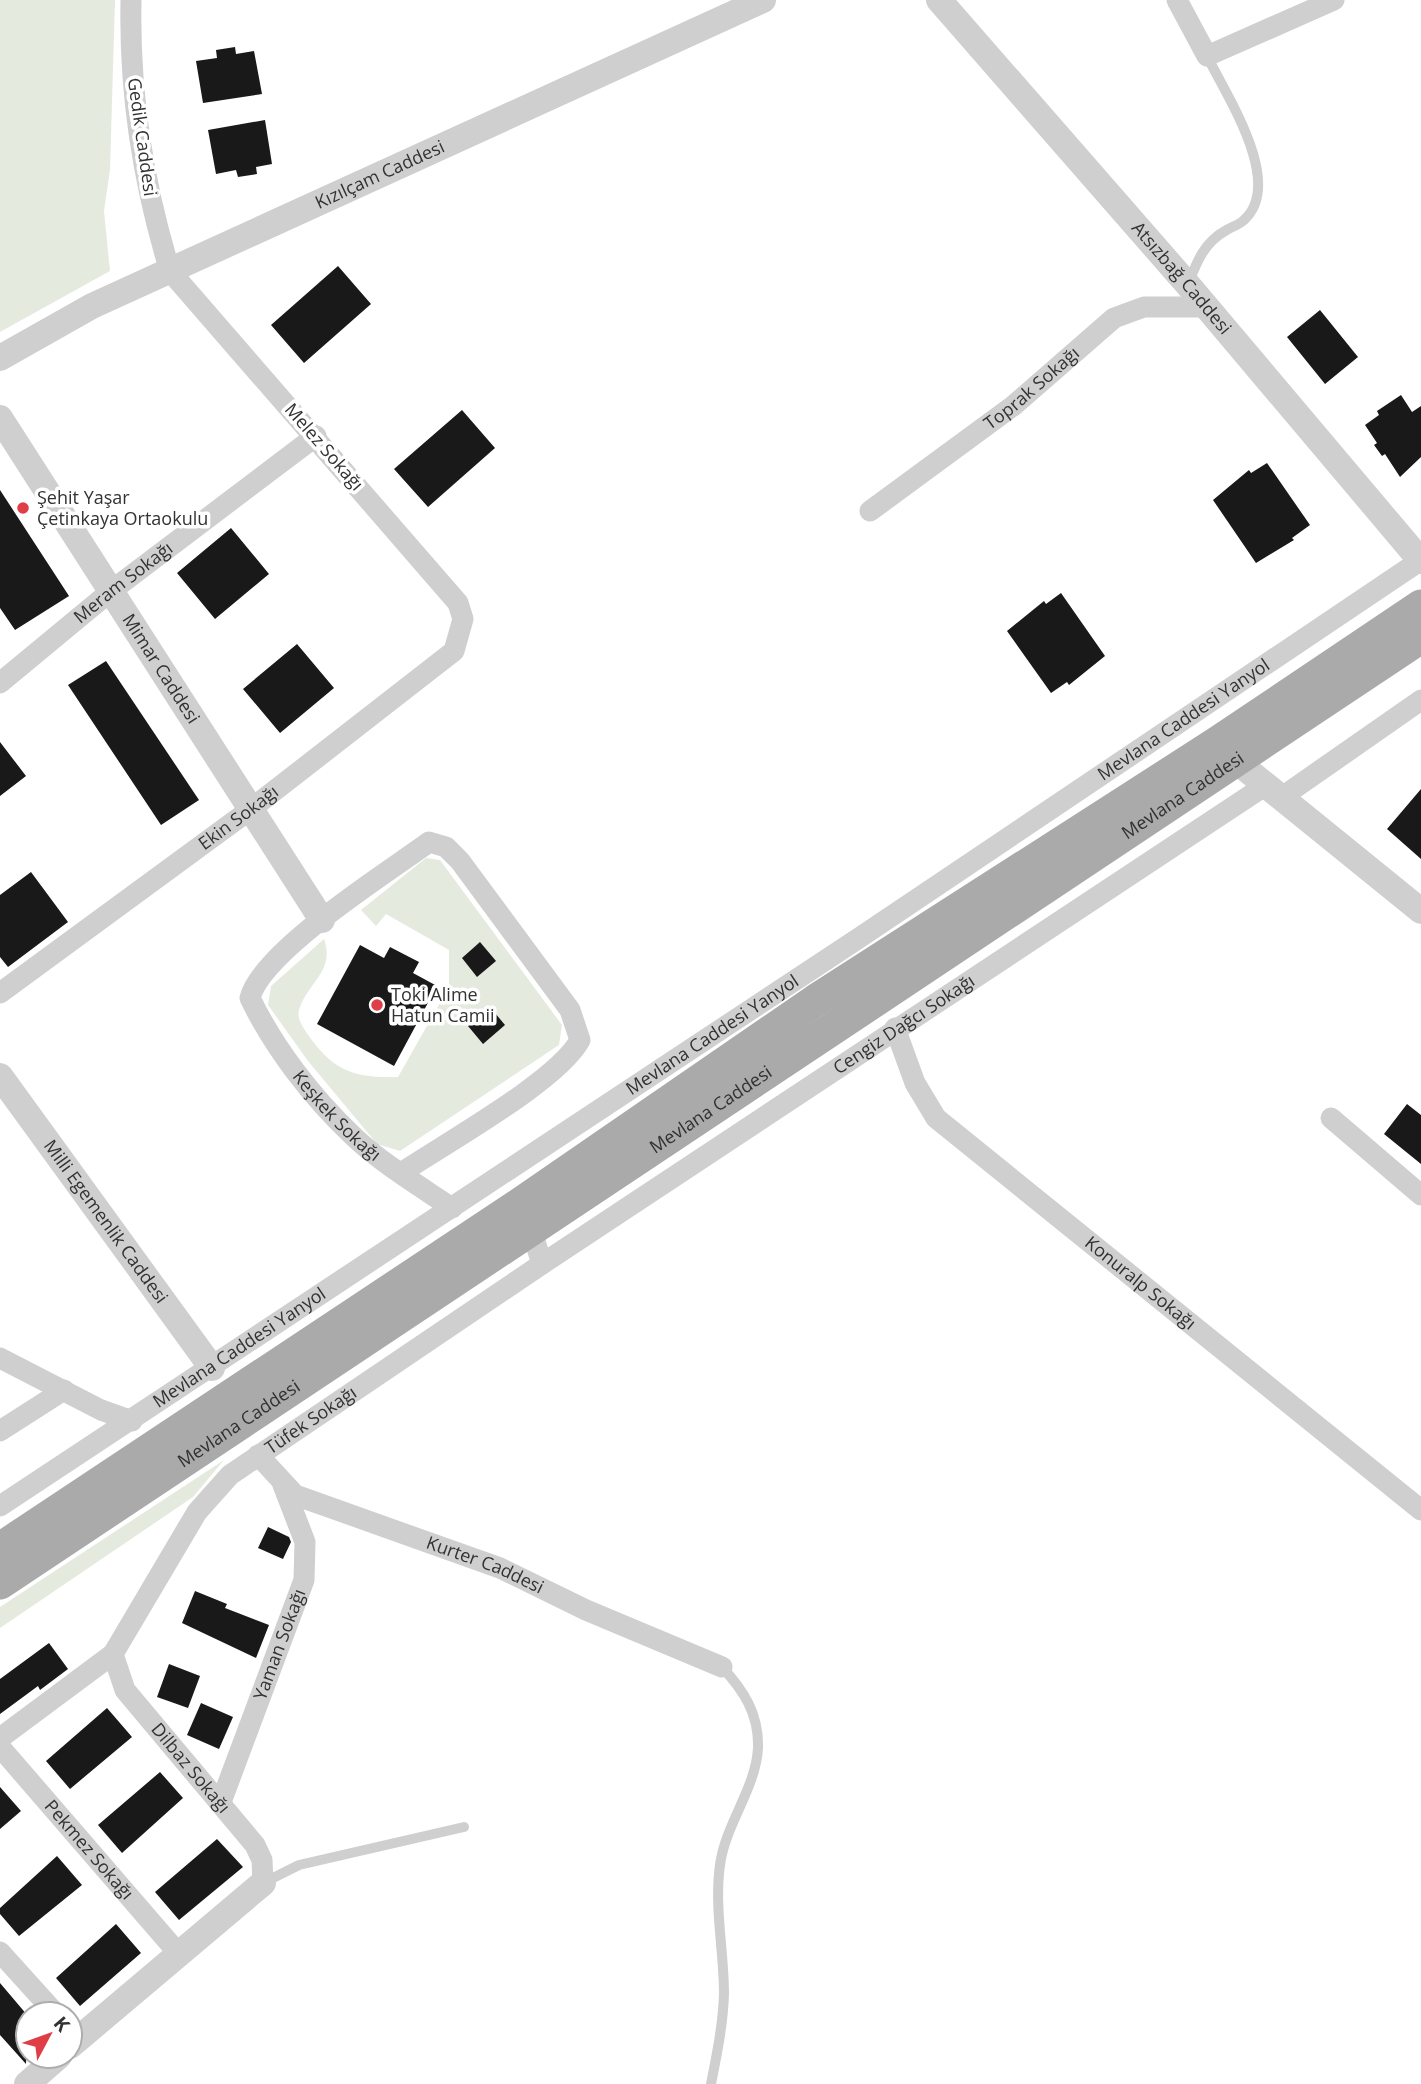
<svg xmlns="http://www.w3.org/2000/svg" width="1421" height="2084" font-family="'Open Sans',sans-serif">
<rect width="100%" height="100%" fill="#fff"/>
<path fill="#e4ebde" d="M0,0H115L110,170L104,211L110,271L0,332Z
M426,858L440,860L562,1025L559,1045L400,1151L377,1144L308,1061L268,1005L271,986L324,939C335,970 310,981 300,1007C296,1017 301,1024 306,1032C333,1071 352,1078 398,1077L449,987V950L386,914L376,926L361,910Z
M224,1460L193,1497L0,1628V1607Z"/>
<path fill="#191919" d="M235,47L236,54L254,51L262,94L203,103L196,61L217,58L216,50Z
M265,120L272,164L256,167L257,174L238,177L236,170L216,174L208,130Z
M338,266L371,304L304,363L271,325Z
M1320,310L1358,357L1325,384L1287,337Z
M1401,395L1412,412L1421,406V457L1400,477L1385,454L1382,456L1374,445L1377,443L1365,425L1379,415L1377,411Z
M462,410L495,448L428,507L394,469Z
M1267,463L1310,525L1292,538L1294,540L1256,563L1213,500L1249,470L1251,473Z
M0,490L69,596L15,630L0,608Z
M231,528L269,574L215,619L177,573Z
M1061,593L1105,656L1069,685L1067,682L1051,693L1007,631L1044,601L1046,604Z
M297,644L334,688L280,733L243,689Z
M106,661L199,800L161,825L68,685Z
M0,742L26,776L0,796Z
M1421,789V859L1387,829Z
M31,872L68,922L8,967L0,957V895Z
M480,942L496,961L477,977L462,958Z
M360,945L384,958L390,947L419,962L413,973L437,986L394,1066L317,1024Z
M490,1007L505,1025L483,1044L468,1026Z
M1407,1104L1421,1115V1164L1384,1134Z
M268,1527L289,1537L291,1542L283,1559L258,1548Z
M195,1591L227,1604L225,1608L269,1625L256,1658L182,1623Z
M49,1643L68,1669L40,1690L38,1686L0,1714V1679Z
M169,1664L200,1676L188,1708L157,1697Z
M201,1703L233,1717L219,1749L187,1735Z
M107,1708L132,1737L70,1789L46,1761Z
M160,1772L183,1798L122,1853L98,1825Z
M0,1787L21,1811L0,1829Z
M217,1839L243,1867L179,1920L155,1892Z
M57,1856L82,1885L19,1936L0,1914V1908Z
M116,1924L141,1953L80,2006L56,1978Z
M0,1983L28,2016L26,2064L0,2035Z"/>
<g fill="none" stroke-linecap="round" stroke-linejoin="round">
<path stroke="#cfcfcf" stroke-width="10" d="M1189,282C1197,261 1205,242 1225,231C1231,227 1239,225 1244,220C1285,183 1226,95 1207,56
M263,1883L299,1865L464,1827
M711,2084C717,2054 723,2024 724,1994C724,1951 714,1907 720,1865C725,1825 756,1788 758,1748C759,1714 744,1691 722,1667"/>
<g stroke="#cfcfcf" stroke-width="21">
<path d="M1177,0L1207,56L1334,0"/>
<path id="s1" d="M870,511L1013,406L1114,318L1144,307H1207"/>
<path id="s2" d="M0,683L111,591L316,436"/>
<path d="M1282,797L1421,700"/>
<path id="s3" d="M0,993L251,809L454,651L463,619L458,603L170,271C143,183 129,92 131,0"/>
<path id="s4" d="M895,1028L915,1083L936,1118L1421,1510"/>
<path d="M1331,1118L1421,1195"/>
<path id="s5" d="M401,1173C444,1144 558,1081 580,1040L570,1010L460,861L446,847L429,842C387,873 262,951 250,998C274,1048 312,1097 352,1135C381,1163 418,1185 452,1208"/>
<path id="s6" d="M542,1264L1266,785"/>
<path d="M0,1358L101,1410L132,1421"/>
<path d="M0,1431L64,1390"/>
<path id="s7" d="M258,1455L295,1495L500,1568L586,1610L722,1667"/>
<path id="s8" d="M0,1506L859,938L1421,560"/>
<path id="s9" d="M113,1654L125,1690L255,1845L262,1860L263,1883"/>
<path id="s10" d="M0,1738L113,1654L197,1512L230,1475L542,1264L532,1232"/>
<path id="s11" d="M0,1747L178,1953"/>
<path id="s12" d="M221,1802L304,1580L305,1542L283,1485"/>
<path d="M0,1952L56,2014"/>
</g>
<g stroke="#cfcfcf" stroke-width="26">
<path id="s13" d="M939,0L1188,285L1421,561"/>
<path id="s14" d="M0,358L92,306L763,0"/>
<path id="s15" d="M0,418L322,920"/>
<path d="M1236,761L1421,911"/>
<path id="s16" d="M0,1076L212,1368"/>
<path d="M70,2046L263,1883"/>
<path d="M27,2084L59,2056"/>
</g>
<g stroke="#aaa" stroke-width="33">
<path d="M0,1549L517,1206L815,1001L1217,743L1421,606"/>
<path id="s17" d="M0,1583L1421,637"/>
</g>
</g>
<g fill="#df3e47" stroke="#fff" stroke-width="2.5">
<circle cx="23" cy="508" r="7"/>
<circle cx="377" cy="1005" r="7"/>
</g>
<g text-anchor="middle" stroke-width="7" stroke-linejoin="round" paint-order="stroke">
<g font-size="18" fill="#323232" stroke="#fff">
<text transform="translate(142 137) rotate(82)" y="6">Gedik Caddesi</text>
<text dy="6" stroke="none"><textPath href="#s14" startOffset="422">Kızılçam Caddesi</textPath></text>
<text dy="6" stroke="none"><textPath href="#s13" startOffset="369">Atsızbağ Caddesi</textPath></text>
<text dy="6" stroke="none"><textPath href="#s1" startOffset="203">Toprak Sokağı</textPath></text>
<text transform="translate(324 447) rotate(49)" y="6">Melez Sokağı</text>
<text dy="6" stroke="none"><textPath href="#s2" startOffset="159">Meram Sokağı</textPath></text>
<text dy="6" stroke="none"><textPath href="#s15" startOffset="298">Mimar Caddesi</textPath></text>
<text dy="6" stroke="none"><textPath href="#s8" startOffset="1421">Mevlana Caddesi Yanyol</textPath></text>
<text dy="6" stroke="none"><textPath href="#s17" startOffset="1421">Mevlana Caddesi</textPath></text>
<text dy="6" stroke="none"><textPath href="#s3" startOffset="296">Ekin Sokağı</textPath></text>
<text dy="6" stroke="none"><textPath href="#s6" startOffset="434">Cengiz Dağcı Sokağı</textPath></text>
<text dy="6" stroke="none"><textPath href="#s8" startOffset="854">Mevlana Caddesi Yanyol</textPath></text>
<text dy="6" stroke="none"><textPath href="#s17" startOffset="854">Mevlana Caddesi</textPath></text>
<text dy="6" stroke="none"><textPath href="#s5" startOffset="866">Keşkek Sokağı</textPath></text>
<text dy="6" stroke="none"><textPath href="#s16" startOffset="180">Milli Egemenlik Caddesi</textPath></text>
<text dy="6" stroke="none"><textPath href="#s4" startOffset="362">Konuralp Sokağı</textPath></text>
<text dy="6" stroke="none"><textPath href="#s8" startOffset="287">Mevlana Caddesi Yanyol</textPath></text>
<text dy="6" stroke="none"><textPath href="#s10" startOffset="453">Tüfek Sokağı</textPath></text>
<text dy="6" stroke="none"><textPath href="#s17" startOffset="287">Mevlana Caddesi</textPath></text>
<text dy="6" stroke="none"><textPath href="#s7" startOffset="257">Kurter Caddesi</textPath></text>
<text dy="6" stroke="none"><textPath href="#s12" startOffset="168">Yaman Sokağı</textPath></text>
<text dy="6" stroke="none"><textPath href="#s9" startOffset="140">Dilbaz Sokağı</textPath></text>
<text dy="6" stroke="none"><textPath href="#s11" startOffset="136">Pekmez Sokağı</textPath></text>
</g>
<g font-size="18" fill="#323232" stroke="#fff" text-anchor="start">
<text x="37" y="504">Şehit Yaşar<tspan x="37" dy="21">Çetinkaya Ortaokulu</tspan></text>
<text x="391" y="1001">Toki Alime<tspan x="391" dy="21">Hatun Camii</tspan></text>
</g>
</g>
<g transform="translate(49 2035) rotate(49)"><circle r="33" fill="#ffffff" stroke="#adadad" stroke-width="2"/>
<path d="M0-5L12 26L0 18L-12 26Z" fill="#df3e47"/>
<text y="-10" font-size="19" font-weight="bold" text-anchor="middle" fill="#323232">K</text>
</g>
</svg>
